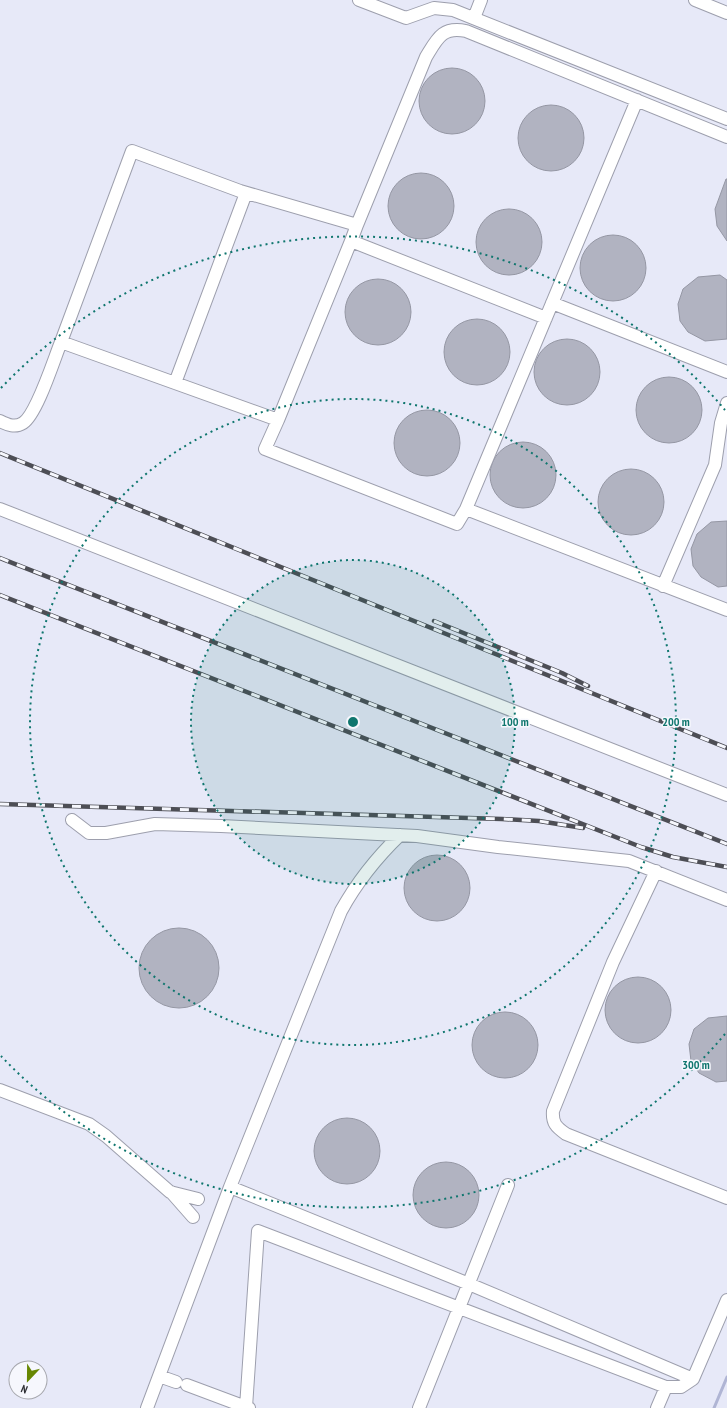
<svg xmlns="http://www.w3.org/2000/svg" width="727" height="1408" font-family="'PT Sans Narrow',sans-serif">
<rect width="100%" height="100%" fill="#e7e9f8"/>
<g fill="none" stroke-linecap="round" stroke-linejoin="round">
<path stroke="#b0b5d4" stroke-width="3" d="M714,1408L727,1377"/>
</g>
<path fill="#b1b3c1" stroke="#9597a4" d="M419 101a33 33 0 1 1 66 0a33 33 0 1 1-66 0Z
M518 138a33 33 0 1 1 66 0a33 33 0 1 1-66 0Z
M388 206a33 33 0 1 1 66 0a33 33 0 1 1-66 0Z
M726,179H727V241L717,226L715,209Z
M476 242a33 33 0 1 1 66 0a33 33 0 1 1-66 0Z
M580 268a33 33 0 1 1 66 0a33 33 0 1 1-66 0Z
M720,275L727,280V339L705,341L688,332L680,321L678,304L683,289L698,277Z
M345 312a33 33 0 1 1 66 0a33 33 0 1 1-66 0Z
M444 352a33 33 0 1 1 66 0a33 33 0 1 1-66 0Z
M534 372a33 33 0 1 1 66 0a33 33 0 1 1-66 0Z
M636 410a33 33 0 1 1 66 0a33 33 0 1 1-66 0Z
M394 443a33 33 0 1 1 66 0a33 33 0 1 1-66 0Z
M490 475a33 33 0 1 1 66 0a33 33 0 1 1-66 0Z
M598 502a33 33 0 1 1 66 0a33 33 0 1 1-66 0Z
M727,521V586L718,587L701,577L693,566L691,549L697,534L711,522Z
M404 888a33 33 0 1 1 66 0a33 33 0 1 1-66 0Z
M139 968a40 40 0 1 1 80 0a40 40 0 1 1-80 0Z
M605 1010a33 33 0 1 1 66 0a33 33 0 1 1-66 0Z
M472 1045a33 33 0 1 1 66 0a33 33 0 1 1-66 0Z
M727,1016V1081L716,1082L699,1073L691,1061L689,1044L694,1029L708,1018Z
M314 1151a33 33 0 1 1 66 0a33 33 0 1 1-66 0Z
M413 1195a33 33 0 1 1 66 0a33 33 0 1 1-66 0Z"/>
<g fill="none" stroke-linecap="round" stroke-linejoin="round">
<defs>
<path id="minor" d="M359,0L406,18L434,8L453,10L727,119
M695,0L727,13
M474,18L481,0
M727,137L466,31C442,26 437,39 426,57L357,225L240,191L132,151L61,342L278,420L265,449L457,524L466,509L727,610
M357,225L351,241L546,318
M552,303L727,372
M175,383L246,193
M278,420L351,241
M0,421C8,425 15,428 23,423C37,414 54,359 61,342
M0,509L727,795
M466,509L637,100
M663,586L715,465L721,423L727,403
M72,820L89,833H106L155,824L221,826L417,836L498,847L629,861L727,900
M656,871L613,962L553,1111C552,1123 556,1127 566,1134L727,1198
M0,1090L89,1124L106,1136L170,1192L198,1199
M230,1187L341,911C357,882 376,858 400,835
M171,1192L193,1217
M159,1376L176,1382
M187,1385L246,1407
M666,1387H681L693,1379
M147,1408L230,1187L469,1284L693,1379L727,1300
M249,1408L246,1407L258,1231L666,1387L657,1408
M419,1408L508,1185"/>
</defs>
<use href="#minor" stroke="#9d9fad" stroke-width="14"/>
<use href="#minor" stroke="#fff" stroke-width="12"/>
<defs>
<path id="rail" d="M0,453L727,748
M0,558L727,844
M0,595L641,847L673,857L727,867
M434,621L562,673L588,686
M0,804L502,819L539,821L583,828"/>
</defs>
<use href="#rail" stroke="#4d4e55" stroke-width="4.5"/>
<use href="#rail" stroke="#f6f7fd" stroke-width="3" stroke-dasharray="9" stroke-linecap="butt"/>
</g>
<circle cx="353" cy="722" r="162" fill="#0f766e" fill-opacity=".12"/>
<g fill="none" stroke="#0f766e" stroke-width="2" stroke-dasharray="2 4">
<circle cx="353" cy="722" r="162"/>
<circle cx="353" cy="722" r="323"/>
<path d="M725 1034A485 485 0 0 1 1 1056M1 388A485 485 0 0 1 725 410"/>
</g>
<circle cx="353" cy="722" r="6" fill="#0f766e" stroke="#f6f7fd" stroke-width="2"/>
<g font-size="12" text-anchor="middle" font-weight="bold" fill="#0f766e" stroke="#f6f7fd" stroke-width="3" stroke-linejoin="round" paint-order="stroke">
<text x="515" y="726">100 m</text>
<text x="676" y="726">200 m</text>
<text x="696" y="1069">300 m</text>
</g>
<g transform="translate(28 1380) rotate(202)"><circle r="19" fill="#f6f7fd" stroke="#a6a7ad"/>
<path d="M0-3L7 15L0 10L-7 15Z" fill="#678702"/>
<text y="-6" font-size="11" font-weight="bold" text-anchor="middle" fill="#2e2f34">N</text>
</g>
</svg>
